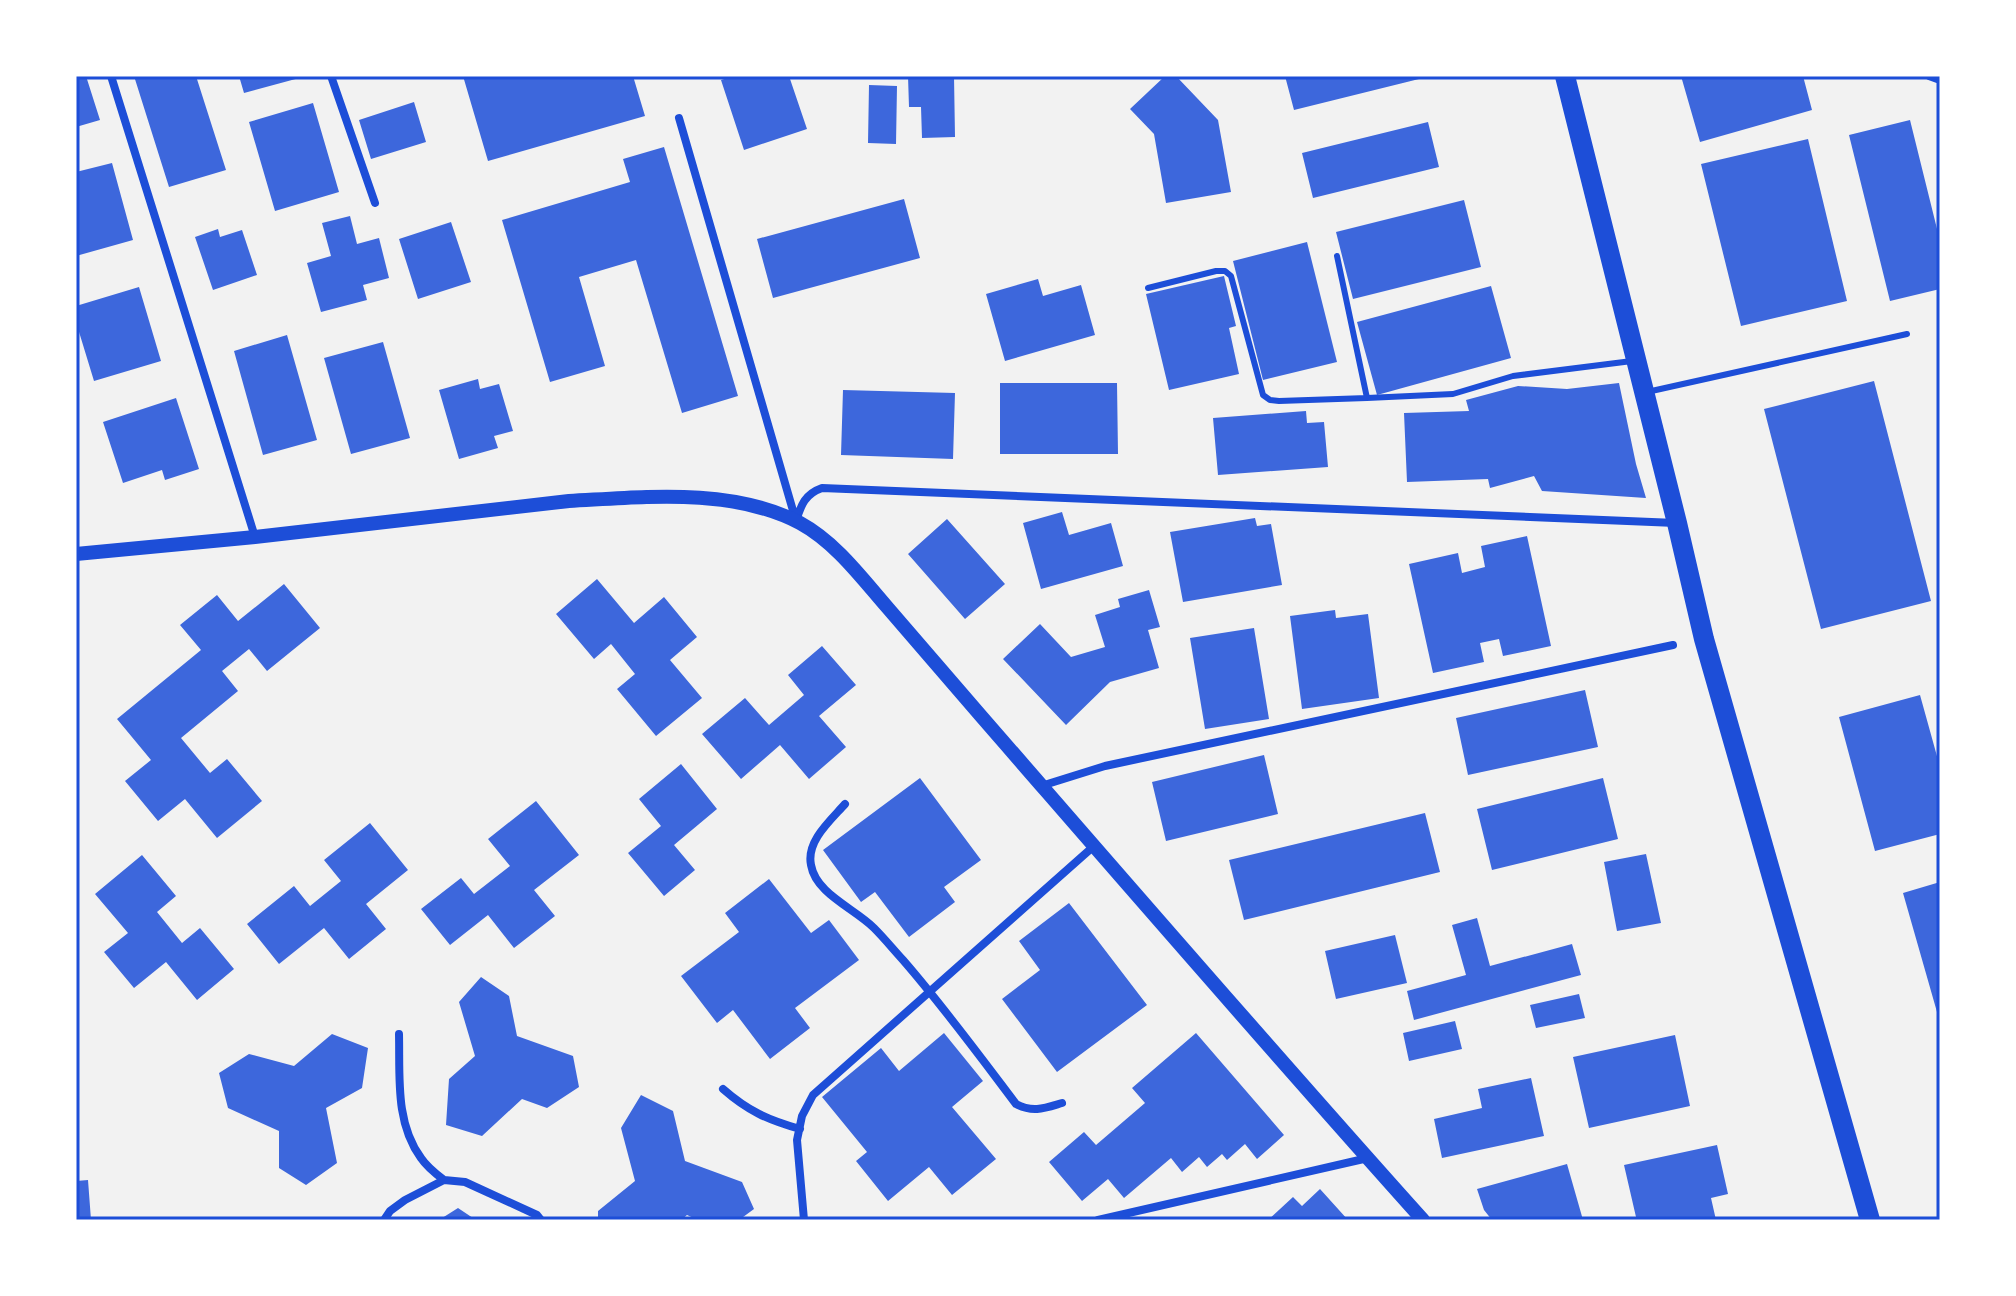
<svg xmlns="http://www.w3.org/2000/svg" width="2016" height="1296" font-family="Helvetica,sans-serif">
<rect width="100%" height="100%" fill="#f2f2f2"/>
<path fill="#3d67dc" d="M76,76H86L100,120L76,127Z
M134,76H196L226,170L169,187Z
M239,76H303V77L244,93Z
M463,76H633L645,116L488,161Z
M734,76H789L807,129L744,150L721,80Z
M908,76H954L955,137L922,138L921,107H909Z
M1165,76H1176L1218,120L1231,192L1166,203L1154,134L1130,109Z
M1285,76H1419V79L1294,110Z
M1681,76H1803L1812,110L1700,142Z
M869,85L897,86L896,144L868,143Z
M414,102L426,142L371,159L359,120Z
M313,103L339,192L275,211L249,122Z
M1910,120L1940,241V289L1890,301L1849,135Z
M1428,122L1439,167L1313,198L1302,153Z
M1808,139L1847,301L1741,326L1701,164Z
M664,147L738,396L682,413L636,260L579,277L605,366L550,382L502,220L630,182L623,159Z
M112,163L133,240L76,256V172Z
M904,199L920,258L773,298L757,239Z
M1464,200L1481,267L1353,299L1336,232Z
M350,216L357,244L379,238L389,278L363,285L367,300L321,312L307,263L331,256L322,223Z
M451,222L471,282L418,299L399,239Z
M218,229L220,237L242,230L257,275L213,290L195,237Z
M1307,242L1337,362L1263,380L1233,261Z
M1224,276L1236,326L1229,328L1239,374L1169,390L1146,294Z
M1038,279L1043,296L1081,285L1095,335L1005,361L986,294Z
M1491,286L1511,358L1377,395L1357,322Z
M139,287L161,361L94,381L76,322V306Z
M287,335L317,440L263,455L234,351Z
M383,342L410,438L351,454L324,358Z
M478,379L480,389L499,384L513,431L494,436L498,448L459,459L439,390Z
M1874,381L1931,601L1821,629L1764,409Z
M1000,383H1117L1118,454H1000Z
M1619,383L1636,464L1646,498L1542,491L1534,476L1490,488L1488,479L1407,482L1404,413L1469,411L1466,400L1518,386L1567,389Z
M843,390L955,393L953,459L841,455Z
M176,398L199,469L165,480L162,470L123,483L103,422Z
M1306,411L1307,423L1324,422L1328,467L1218,475L1213,418Z
M1062,512L1069,535L1111,523L1123,566L1041,589L1023,523Z
M1255,518L1257,526L1271,524L1282,585L1183,602L1170,532Z
M947,519L1005,584L965,619L908,554Z
M1527,536L1551,646L1503,656L1499,639L1480,643L1484,662L1433,673L1409,564L1458,553L1462,573L1485,567L1481,546Z
M597,579L634,623L664,597L697,637L670,660L702,698L656,736L617,689L635,674L611,644L594,659L556,614Z
M284,584L320,628L267,671L249,649L222,671L238,691L181,738L210,773L227,759L262,801L217,838L185,799L158,821L125,781L151,760L117,719L201,650L180,625L217,595L238,621Z
M1149,590L1160,627L1148,630L1159,668L1110,682L1066,725L1003,659L1040,624L1071,657L1105,647L1095,615L1120,607L1118,599Z
M1335,610L1336,618L1368,614L1379,698L1302,709L1290,616Z
M1254,628L1269,719L1205,729L1190,638Z
M822,646L856,685L819,716L846,747L809,779L780,745L741,779L702,734L745,698L769,725L804,695L788,675Z
M1585,690L1598,747L1468,775L1456,718Z
M1920,695L1940,767V834L1875,851L1839,717Z
M1264,755L1278,814L1166,841L1152,782Z
M681,764L717,809L674,845L695,870L664,896L628,853L661,826L639,799Z
M920,778L981,860L944,887L955,902L909,937L875,892L861,902L823,850Z
M1603,778L1618,839L1492,870L1477,809Z
M536,801L579,855L534,890L555,916L514,948L488,915L450,945L421,909L461,878L474,894L510,866L488,839Z
M1425,813L1440,872L1244,920L1229,860Z
M370,823L408,870L366,904L386,929L349,959L324,928L279,964L247,924L294,886L310,906L341,881L324,860Z
M1646,854L1661,923L1617,931L1604,862Z
M142,855L176,896L157,912L182,943L200,928L234,969L197,1000L166,962L134,988L104,952L128,933L95,894Z
M769,879L811,933L829,920L859,960L795,1008L810,1028L770,1059L733,1010L717,1023L681,976L739,932L725,913Z
M1940,882V1018L1939,1019L1903,893Z
M1069,903L1147,1005L1057,1072L1002,999L1040,970L1019,941Z
M1477,918L1490,966L1572,944L1581,975L1414,1020L1407,991L1466,975L1452,925Z
M1395,935L1407,983L1336,999L1325,951Z
M481,977L509,996L517,1036L573,1056L579,1087L547,1108L522,1099L482,1136L446,1125L449,1079L475,1056L459,1002Z
M1579,994L1585,1018L1536,1028L1530,1005Z
M1455,1021L1462,1049L1409,1061L1403,1033Z
M944,1033L983,1081L952,1107L996,1159L952,1195L929,1167L888,1201L856,1161L867,1152L822,1097L881,1048L899,1071Z
M1196,1033L1284,1135L1257,1159L1245,1144L1227,1160L1222,1154L1207,1167L1199,1157L1182,1172L1171,1158L1124,1198L1108,1179L1082,1201L1049,1162L1084,1132L1096,1145L1145,1103L1132,1088Z
M332,1034L368,1048L362,1088L326,1108L337,1163L306,1185L279,1168V1131L228,1108L219,1073L249,1054L294,1066Z
M1675,1035L1690,1106L1589,1128L1573,1057Z
M1531,1078L1544,1136L1442,1158L1434,1119L1482,1108L1478,1089Z
M641,1095L673,1111L685,1161L742,1182L754,1209L739,1220H698L687,1215L681,1220H598V1211L635,1181L621,1128Z
M1717,1145L1728,1194L1711,1198L1716,1220H1627L1636,1217L1624,1165Z
M1567,1164L1583,1220H1492L1484,1210L1477,1189Z
M88,1180L91,1220H76V1181Z
M1320,1189L1348,1220H1268L1293,1197L1302,1206Z
M458,1208L476,1220H439Z"/>
<g fill="none" stroke-linecap="round" stroke-linejoin="round">
<path stroke="#1d4ed8" stroke-width="6" d="M1337,256L1367,398L1453,394L1513,376L1632,361
M1148,288L1216,271H1225L1231,276L1263,395L1270,400L1279,401L1367,398
M1647,392L1907,334"/>
<path stroke="#1d4ed8" stroke-width="8" d="M111,76L255,537
M331,76L375,203
M1929,76L1940,80
M679,118L796,521
M796,521C801,505 805,494 822,488L1676,523
M1041,786L1105,766L1673,645
M845,804C831,820 806,841 811,865C816,894 854,908 874,928C884,938 893,949 903,960C943,1006 979,1055 1016,1104C1033,1113 1045,1108 1062,1103
M399,1034C400,1076 395,1123 421,1158C427,1167 436,1174 444,1180
M723,1089C748,1111 768,1120 800,1129
M384,1220L390,1211L405,1200L444,1180L465,1182L537,1215L541,1220
M804,1220L797,1140L802,1116L813,1095L1094,846
M1098,1220L1368,1158"/>
<path stroke="#1d4ed8" stroke-width="14" d="M76,554L255,537L569,501C645,497 731,487 800,523C835,542 861,577 887,607C918,643 950,680 981,716C1128,885 1274,1054 1423,1220"/>
<path stroke="#1d4ed8" stroke-width="20" d="M1565,76L1677,523L1704,639L1870,1220"/>
</g>
<rect width="2016" height="1296" fill="none" stroke="#ffffff" stroke-width="156"/>
<rect x="78" y="78" width="1860" height="1140" fill="none" stroke="#1d4ed8" stroke-width="3"/>
</svg>
